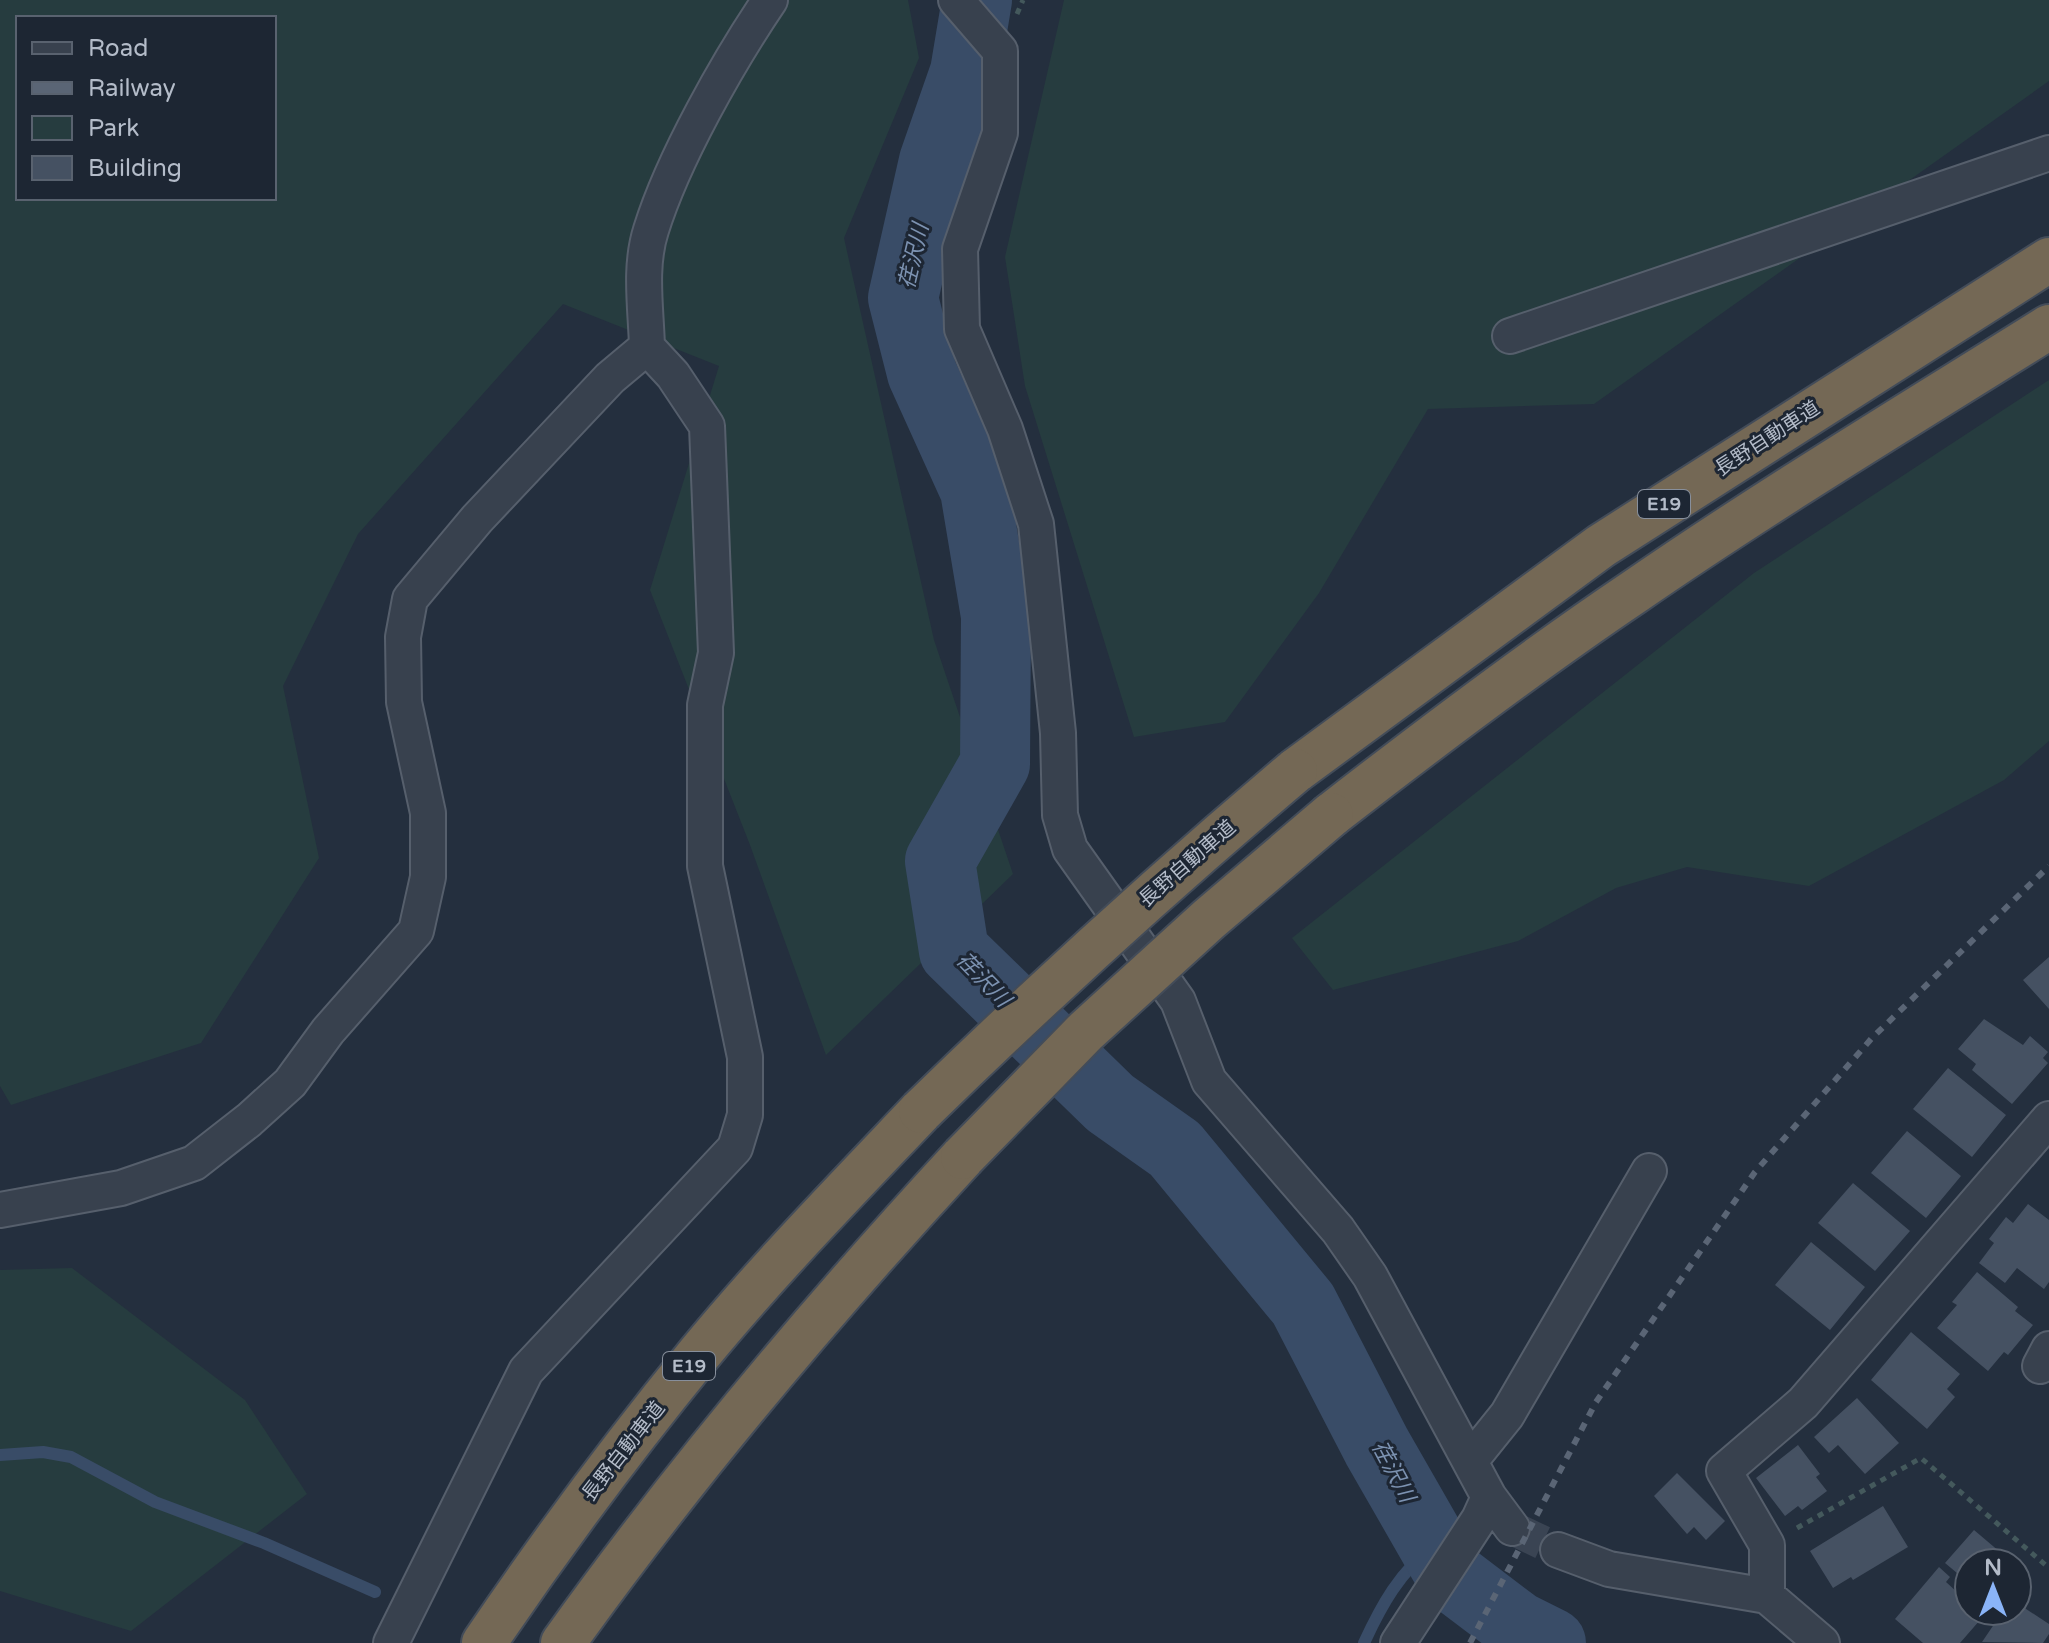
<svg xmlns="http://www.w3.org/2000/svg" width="2049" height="1643" font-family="'Varela Round','Noto Sans JP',sans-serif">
<rect width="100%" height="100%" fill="#242f3e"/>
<path fill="#263c3f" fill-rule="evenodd" d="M0,0H908L919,58L844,238L934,640L1013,874L826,1055L750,845L650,590L719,366L563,304L358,534L283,686L319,858L201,1043L11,1105L0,1086ZM18,18H274V198H18Z
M1064,0H2049V81L1594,404L1428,409L1319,593L1225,722L1134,737L1025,386L1005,257Z
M2049,380V741L2004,780L1809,886L1687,867L1616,888L1518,941L1333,990L1292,938L1754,573Z
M72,1268L245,1400L307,1494L131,1631L0,1591V1270Z"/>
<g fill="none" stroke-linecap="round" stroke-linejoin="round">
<path stroke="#394c67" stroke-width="12" d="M0,1455L43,1452L71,1457L155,1502L264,1543L375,1592
M1364,1643C1381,1606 1400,1571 1434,1546"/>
<path stroke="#394c67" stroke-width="70" d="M977,0L965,72L934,161L903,298L922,373L975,490L996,616L995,764L940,861L954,951L1110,1103L1175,1149L1303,1304L1377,1447L1451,1576L1517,1626L1551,1643"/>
</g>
<path fill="#455162" d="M2049,957V1009L2023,980Z
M1984,1019L2023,1045L2030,1036L2048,1052L2043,1058L2048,1063L2012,1104L1972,1070L1976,1064L1958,1049Z
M1948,1068L2006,1115L1972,1157L1913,1109Z
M1907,1131L1961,1176L1926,1218L1871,1173Z
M1853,1183L1910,1231L1875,1271L1818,1223Z
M2028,1204L2049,1220V1282L2044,1289L2017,1268L2005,1283L1979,1263L1994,1243L1989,1239L2006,1217L2013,1223Z
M1811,1242L1865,1287L1830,1330L1775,1285Z
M1977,1272L2018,1307L2015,1311L2033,1325L2008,1355L2004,1352L1988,1371L1937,1328L1957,1305L1952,1302Z
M1911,1332L1960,1374L1947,1389L1955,1397L1927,1429L1871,1380Z
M1857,1398L1899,1443L1865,1474L1838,1445L1829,1453L1814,1437Z
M1798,1445L1820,1474L1816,1477L1827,1491L1802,1510L1798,1506L1785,1516L1756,1478Z
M1677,1473L1725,1521L1706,1540L1694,1527L1687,1534L1654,1496Z
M1883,1506L1908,1547L1853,1580L1851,1577L1833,1588L1810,1551Z
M1974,1530L2013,1563H1969V1583L1945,1563Z
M1939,1567L1950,1577L1946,1582L1969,1603V1611L1987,1612L1960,1643H1923L1895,1619Z
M2017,1603L2049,1624V1634L2043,1643L1982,1642L2003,1611H2017Z"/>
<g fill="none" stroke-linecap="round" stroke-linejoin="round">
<path stroke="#3a4453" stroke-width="34" stroke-dasharray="34 17" stroke-linecap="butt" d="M1512,1528L1558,1550"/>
<defs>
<path id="street" d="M956,0L1000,51V133L960,249L962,329L1005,429L1036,524L1058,733L1060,815L1070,849L1178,1001L1209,1081L1338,1230L1370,1276L1489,1497L1512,1528
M1510,336L2049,153
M0,1210L121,1188L194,1163L249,1120L290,1083L328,1031L416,931L428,877V813L404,702L403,637L410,599L477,519L610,378L647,347
M2040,1366L2049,1349
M1470,1461L1507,1415L1649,1171
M1558,1550L1609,1569L1767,1596L1822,1643
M1767,1596V1545L1724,1471L1803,1403L2049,1119
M391,1643L526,1371L735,1148L745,1115V1057L705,866V705L716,653L707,426L673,375L647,347C646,309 639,267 651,230C673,159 728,62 770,0
M1398,1643L1479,1519L1489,1497"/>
<path id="highway" d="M1295,771L1601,546L2049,260
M1331,815C1430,738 1530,662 1634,592C1769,499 1910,414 2049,327
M484,1643C551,1544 623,1447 699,1354C768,1270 845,1191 921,1111
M563,1643C686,1471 820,1312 963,1157"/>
</defs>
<use href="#street" stroke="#565f6c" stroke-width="38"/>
<use href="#highway" stroke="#434c59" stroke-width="48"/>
<path stroke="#44595c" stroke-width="5" stroke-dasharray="6 6" stroke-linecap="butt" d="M1017,14L1023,0
M1797,1528L1921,1458L2049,1568"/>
<use href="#street" stroke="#38414e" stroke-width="34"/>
<use href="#highway" stroke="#746855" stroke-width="44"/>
<path stroke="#5a6575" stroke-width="6" stroke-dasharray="8 8" stroke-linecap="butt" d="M1470,1643L1596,1402L1755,1172L1872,1038L2049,866"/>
<defs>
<path id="highway-bridge" d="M921,1111C1042,993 1166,880 1295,771
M963,1157L1086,1031L1209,919L1331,815"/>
</defs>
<use href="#highway-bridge" stroke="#434c59" stroke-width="48" stroke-linecap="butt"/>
<use href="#highway-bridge" stroke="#746855" stroke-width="44"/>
</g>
<g text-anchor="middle" stroke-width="6" stroke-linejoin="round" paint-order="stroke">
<g fill="#1d2633" stroke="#878f9c" stroke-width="2">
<rect x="1638" y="490" width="52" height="28" rx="6"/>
<rect x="663" y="1352" width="52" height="28" rx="6"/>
</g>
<g font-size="18" font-weight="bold" fill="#b4bcc9">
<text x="1664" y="510">E19</text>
<text x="689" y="1372">E19</text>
</g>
<g font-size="20" fill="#b4bcc9" stroke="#1d2633">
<text transform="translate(1767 438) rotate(-33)" y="7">長野自動車道</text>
<text transform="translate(1187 863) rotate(-41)" y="7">長野自動車道</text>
<text transform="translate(623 1451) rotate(-52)" y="7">長野自動車道</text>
</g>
<g font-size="22" font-style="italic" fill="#7c92b1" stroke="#1d2633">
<text transform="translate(913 256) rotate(-77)" y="8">荏沢川</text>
<text transform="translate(984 979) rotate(46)" y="8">荏沢川</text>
<text transform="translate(1394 1471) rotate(62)" y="8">荏沢川</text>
</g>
</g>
<rect x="16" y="16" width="260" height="184" fill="#1d2633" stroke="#59626f" stroke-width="2"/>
<rect x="32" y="42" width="40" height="12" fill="#38414e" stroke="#59626f" stroke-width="2"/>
<text x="88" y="56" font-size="24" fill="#b4bcc9">Road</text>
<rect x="32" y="82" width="40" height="12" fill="#5a6575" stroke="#59626f" stroke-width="2"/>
<text x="88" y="96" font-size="24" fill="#b4bcc9">Railway</text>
<rect x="32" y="116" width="40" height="24" fill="#263c3f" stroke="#59626f" stroke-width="2"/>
<text x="88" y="136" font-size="24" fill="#b4bcc9">Park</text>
<rect x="32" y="156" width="40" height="24" fill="#455162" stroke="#59626f" stroke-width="2"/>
<text x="88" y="176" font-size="24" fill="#b4bcc9">Building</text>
<g transform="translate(1993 1587)"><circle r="38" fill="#1d2633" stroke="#59626f" stroke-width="2"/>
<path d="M0-6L14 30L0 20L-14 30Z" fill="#8ab4f8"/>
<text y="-12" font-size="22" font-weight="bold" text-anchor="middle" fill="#b4bcc9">N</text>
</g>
</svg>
